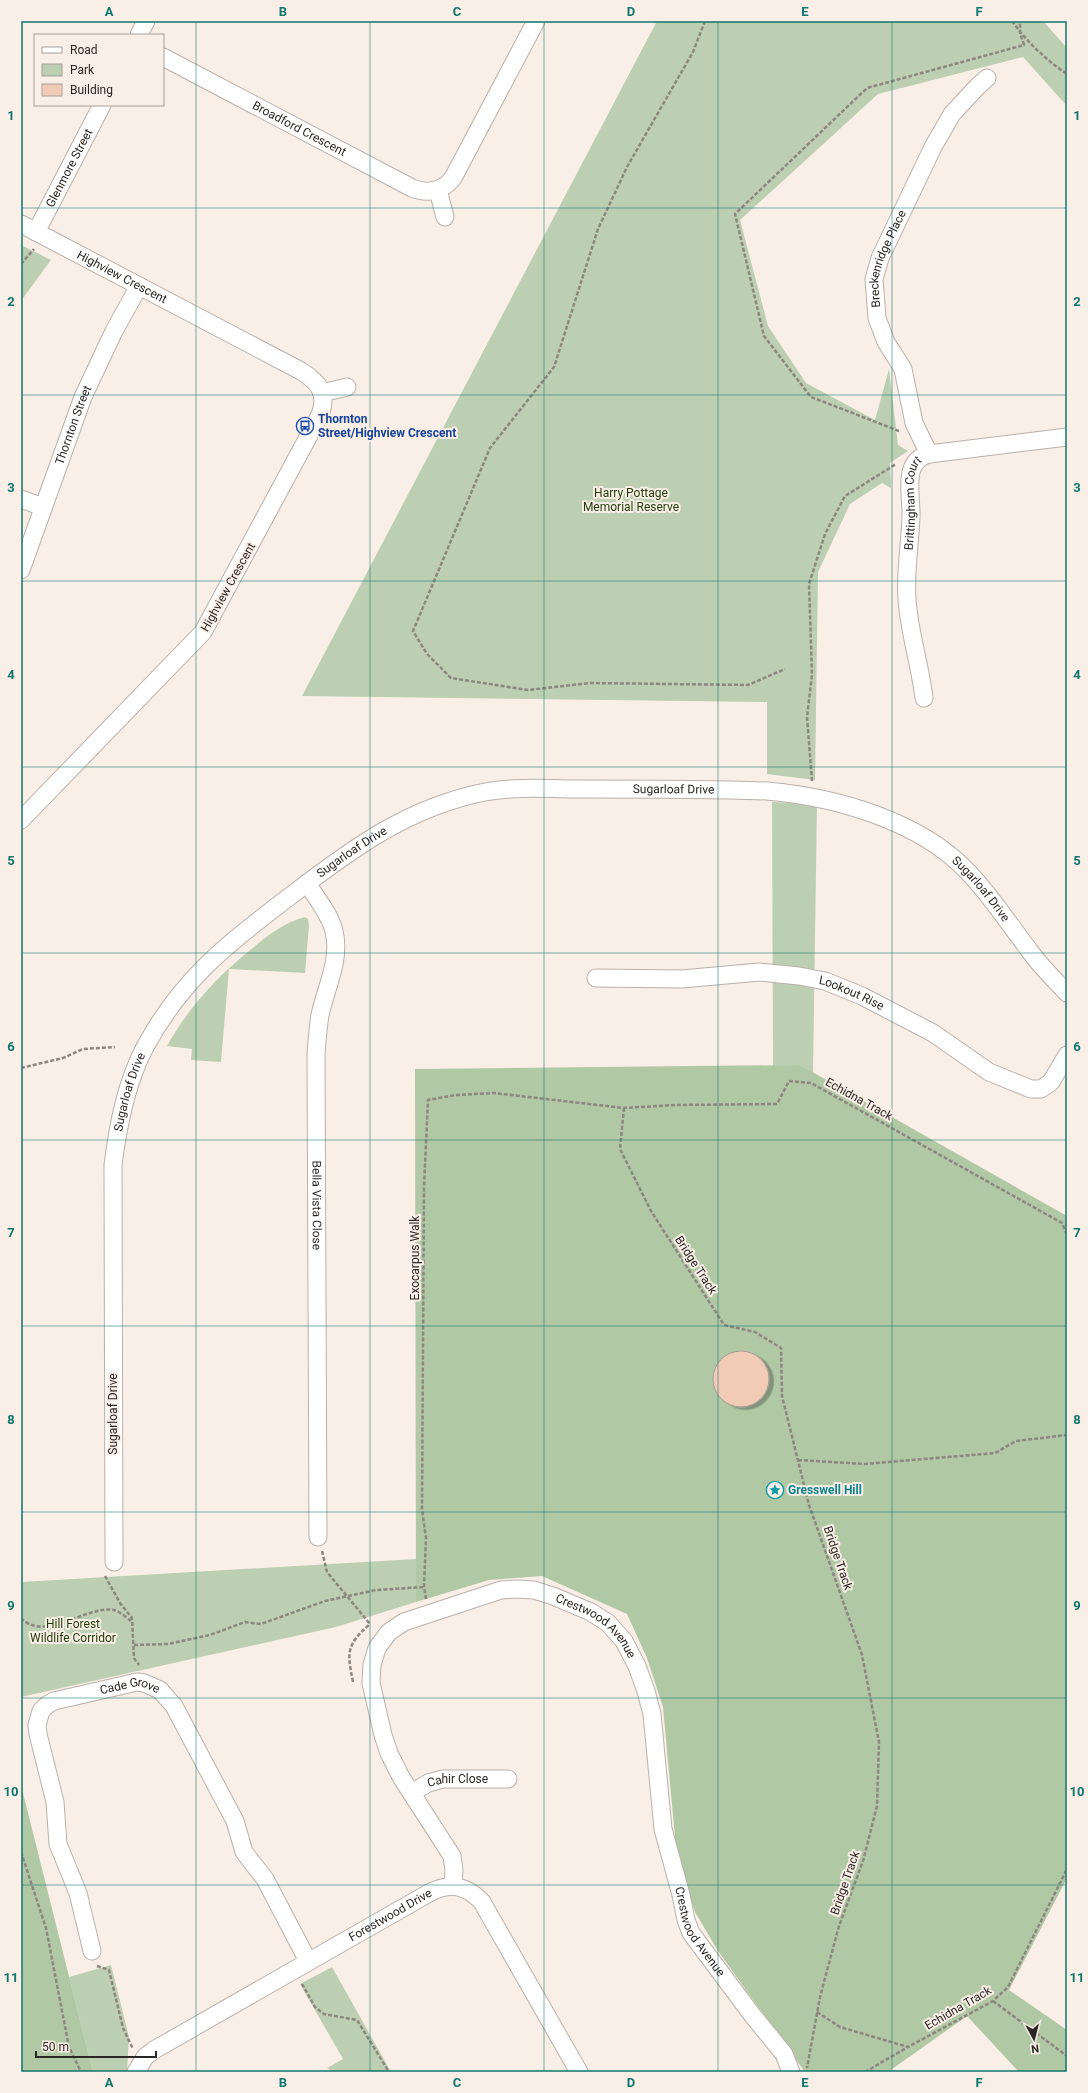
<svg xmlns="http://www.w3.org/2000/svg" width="1088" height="2093" font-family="Roboto,sans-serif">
<defs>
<filter id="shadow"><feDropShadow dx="4.5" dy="2.5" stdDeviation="0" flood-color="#0004"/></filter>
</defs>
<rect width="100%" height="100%" fill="#f9efe7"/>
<path fill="#bccfb2" d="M657,21H1043L1067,48V106L1023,57L878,94L740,220L768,326L806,383L875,420L889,369L898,445L908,451L890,463L891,488L882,483L850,504L818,572L815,780L767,774V702L302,696Z
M21,245L51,260L21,301Z
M772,802L817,804L813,1073L800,1065L773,1066Z
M305,917L308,919L309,925L305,973L229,969L221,1062L191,1060L192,1049L167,1046C190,1005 218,976 255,946C270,934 285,922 305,917Z
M416,1559V1602L336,1627L21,1697V1582Z
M111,1965L129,2037L127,2072H93L69,1977Z
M332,1967L391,2072H334L327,2068L343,2059L300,1984Z"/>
<path fill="#b1c8a5" d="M800,1065L1067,1216V1878L1009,1990L1067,2030V2072H1019L967,2016L888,2072H805L718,1951L695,1912L677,1859L663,1707L647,1658L627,1614L542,1576L489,1580L416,1602L415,1069Z
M21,1785L93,2072H21Z"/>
<path fill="#f2cbb6" stroke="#a79c96" filter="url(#shadow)" d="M713 1379a28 28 0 1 1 56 0a28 28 0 1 1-56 0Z"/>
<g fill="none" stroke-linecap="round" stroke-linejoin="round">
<defs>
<g id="minor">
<path d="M139,35L146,21"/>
<path id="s1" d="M163,57L412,188C427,194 442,192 453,178L536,21"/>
<path d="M438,190L445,217"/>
<path id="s2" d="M21,224L301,371C319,382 328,394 320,415L203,632L21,820"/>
<path id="s3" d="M36,232L102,105"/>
<path d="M322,393L347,387"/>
<path id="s4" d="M929,454L914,423L903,369L886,342L877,318L874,279L880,258L933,147L952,114L977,87L987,78"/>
<path d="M21,499L43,507"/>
<path id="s5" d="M21,570L83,397L114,331L139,286"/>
<path id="s6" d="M924,698C920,664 909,632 907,599C905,571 910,545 911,517C912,495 901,461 929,454L1067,437"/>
<path id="s7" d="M307,883C316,898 330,914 334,931C341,960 326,987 320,1015C318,1027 317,1041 316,1054L318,1537"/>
<path id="s8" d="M596,978L682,979L759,972L799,976L825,981L862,996L933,1033L989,1072L1031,1089H1041L1051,1082L1067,1055"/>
<path id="s9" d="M114,1562L113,1165C118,1125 126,1083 145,1047C183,977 228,944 289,897C350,850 408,807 485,792C517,786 553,789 586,789C646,789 707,789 767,791C836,797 921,821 969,873C991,896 1009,924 1029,950C1040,966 1054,979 1067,993"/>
<path id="s10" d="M412,1793L428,1783L443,1779H508"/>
<path id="s11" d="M453,1886L454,1870L452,1856L401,1777L389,1753L383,1735L371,1683L372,1665L377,1648L389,1632L404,1622L501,1590L516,1589L534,1590L553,1596L591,1612L608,1623L624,1641L637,1666L646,1691L652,1714L663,1829L681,1895L686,1920L691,1933L753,2016L784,2054L791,2072"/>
<path id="s12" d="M92,1951L78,1893L58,1844L55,1802L38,1734L37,1725L41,1711L47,1705L54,1701L137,1682L144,1683L160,1690L174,1706L235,1821L244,1852L265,1879L308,1961"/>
<path id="s13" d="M136,2072L145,2057L154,2050L429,1893C450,1882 466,1885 482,1902L579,2072"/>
</g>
</defs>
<use href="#minor" stroke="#bab0a9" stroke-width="19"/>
<path stroke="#8d8681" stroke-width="2.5" stroke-dasharray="4 2" stroke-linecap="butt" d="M705,21L693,52L627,167L598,229L554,367L490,448L413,631L427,654L451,678L528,690L590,683L748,685L785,669
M1012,21C1026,41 1046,60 1067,74
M21,264L34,249
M899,431L811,397L764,336L735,214L867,88L1024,45L1020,33V21
M812,781L807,717L812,675L809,584L825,534L845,496L896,464
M21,1068L63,1058L83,1049L115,1047
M624,1108L620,1149L651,1211L724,1325L755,1332L781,1348L782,1396L809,1505L862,1655L879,1742L877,1806L863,1861L839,1926L820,1997L807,2068
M798,1460L865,1464L995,1453L1016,1441L1067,1435
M322,1551L327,1572L370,1624
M105,1576L120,1603L132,1618L134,1658L139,1665
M426,1599L424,1587L426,1538L422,1509L424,1187L428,1100L455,1095L494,1093L624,1108L675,1105L777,1104L789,1081L811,1083L1062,1223L1067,1235
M21,1618C45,1643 86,1605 114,1610C119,1611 127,1618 132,1622
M134,1645L168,1644L210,1635L245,1622L261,1624L325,1601L376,1590L424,1587
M353,1682C347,1652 346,1645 370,1624
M21,1852L46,1928L69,2047L81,2072
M97,1966L109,1970L123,2028L133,2049
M302,1984L315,2007L324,2014L357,2020L389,2072
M993,2001L1067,2056
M817,2012L840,2027L908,2047L993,2001L1008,1987L1067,1869
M865,2072L908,2047"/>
<use href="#minor" stroke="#fff" stroke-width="17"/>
</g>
<path fill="none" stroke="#0f766e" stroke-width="1" stroke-opacity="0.55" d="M196,21V2072M370,21V2072M544,21V2072M718,21V2072M892,21V2072M21,208H1067M21,395H1067M21,581H1067M21,767H1067M21,953H1067M21,1140H1067M21,1326H1067M21,1512H1067M21,1698H1067M21,1885H1067"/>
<defs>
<symbol id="bus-ring" viewBox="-11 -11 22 22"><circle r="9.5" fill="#f9efe7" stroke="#1a4fb4" stroke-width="1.5"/><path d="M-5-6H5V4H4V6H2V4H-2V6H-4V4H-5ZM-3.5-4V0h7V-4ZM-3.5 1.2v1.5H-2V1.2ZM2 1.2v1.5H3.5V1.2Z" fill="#1a4fb4"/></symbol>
<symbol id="sight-ring" viewBox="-11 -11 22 22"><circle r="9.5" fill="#f9efe7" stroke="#0f9aa8" stroke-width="1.5"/><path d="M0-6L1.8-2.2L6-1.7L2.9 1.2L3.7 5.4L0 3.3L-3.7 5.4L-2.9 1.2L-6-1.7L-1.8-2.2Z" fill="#0f9aa8"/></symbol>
</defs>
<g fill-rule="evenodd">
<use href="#bus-ring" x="295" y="416" width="20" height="20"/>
<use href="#sight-ring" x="765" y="1480" width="20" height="20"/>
</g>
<g text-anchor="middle" stroke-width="4" stroke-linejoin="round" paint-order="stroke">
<g font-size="12" fill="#2a2624" stroke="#f9efe7">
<text dy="4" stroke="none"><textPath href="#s1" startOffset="154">Broadford Crescent</textPath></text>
<text dy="4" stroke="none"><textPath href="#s3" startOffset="72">Glenmore Street</textPath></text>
<text dy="4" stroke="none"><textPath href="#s4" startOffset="209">Breckenridge Place</textPath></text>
<text dy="4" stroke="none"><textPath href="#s2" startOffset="114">Highview Crescent</textPath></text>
<text dy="4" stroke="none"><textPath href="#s5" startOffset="154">Thornton Street</textPath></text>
<text dy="4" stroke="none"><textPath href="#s6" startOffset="197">Brittingham Court</textPath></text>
<text transform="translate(228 587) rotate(-61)" y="4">Highview Crescent</text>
<text dy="4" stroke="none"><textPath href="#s9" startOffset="1143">Sugarloaf Drive</textPath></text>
<text dy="4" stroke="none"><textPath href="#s9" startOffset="807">Sugarloaf Drive</textPath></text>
<text dy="4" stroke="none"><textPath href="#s9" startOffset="1479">Sugarloaf Drive</textPath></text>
<text dy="4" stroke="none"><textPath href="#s8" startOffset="259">Lookout Rise</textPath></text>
<text dy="4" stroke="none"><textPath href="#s9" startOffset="472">Sugarloaf Drive</textPath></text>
<text transform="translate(859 1099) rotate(29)" y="4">Echidna Track</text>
<text dy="4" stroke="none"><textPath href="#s7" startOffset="332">Bella Vista Close</textPath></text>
<text transform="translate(415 1258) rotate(-90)" y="4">Exocarpus Walk</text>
<text transform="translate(696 1265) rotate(57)" y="4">Bridge Track</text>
<text transform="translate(113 1414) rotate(-90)" y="4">Sugarloaf Drive</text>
<text transform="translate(838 1558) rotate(71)" y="4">Bridge Track</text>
<text dy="4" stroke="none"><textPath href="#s11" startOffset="506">Crestwood Avenue</textPath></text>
<text dy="4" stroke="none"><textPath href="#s12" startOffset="343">Cade Grove</textPath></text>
<text dy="4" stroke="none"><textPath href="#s10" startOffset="49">Cahir Close</textPath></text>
<text transform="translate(845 1883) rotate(-71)" y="4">Bridge Track</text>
<text dy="4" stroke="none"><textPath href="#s13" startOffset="301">Forestwood Drive</textPath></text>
<text dy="4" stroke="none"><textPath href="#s11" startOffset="842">Crestwood Avenue</textPath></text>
<text transform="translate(958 2008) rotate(-30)" y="4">Echidna Track</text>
</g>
<g font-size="12" font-weight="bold" fill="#164399" stroke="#f9efe7" text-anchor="start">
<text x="318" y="423">Thornton<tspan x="318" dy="14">Street/Highview Crescent</tspan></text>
</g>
<g font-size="12" fill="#1e3a07" stroke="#f9efe7">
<text x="631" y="497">Harry Pottage<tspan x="631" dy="14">Memorial Reserve</tspan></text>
<text x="73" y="1628">Hill Forest<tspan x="73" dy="14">Wildlife Corridor</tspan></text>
</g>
<g font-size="12" font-weight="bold" fill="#0d838f" stroke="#f9efe7" text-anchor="start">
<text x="788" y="1494">Gresswell Hill</text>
</g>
</g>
<rect width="1088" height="2093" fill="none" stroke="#f9efe7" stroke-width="44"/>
<rect x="34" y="34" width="130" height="72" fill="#f9efe7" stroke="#a69f99"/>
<rect x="42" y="47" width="20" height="6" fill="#ffffff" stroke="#a69f99"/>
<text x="70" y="54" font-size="12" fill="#2a2624">Road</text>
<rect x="42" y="64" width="20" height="12" fill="#bccfb2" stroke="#a69f99"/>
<text x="70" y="74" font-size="12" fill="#2a2624">Park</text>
<rect x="42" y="84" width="20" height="12" fill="#f2cbb6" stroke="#a69f99"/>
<text x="70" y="94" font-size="12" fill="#2a2624">Building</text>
<g transform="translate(1034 2039) rotate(173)" stroke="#f9efe7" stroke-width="3" paint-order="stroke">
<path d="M0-3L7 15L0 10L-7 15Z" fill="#2a2624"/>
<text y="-6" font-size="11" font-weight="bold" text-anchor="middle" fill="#2a2624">N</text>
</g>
<path d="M36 2051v6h120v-6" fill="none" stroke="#2a2624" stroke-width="2"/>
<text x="42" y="2051" font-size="12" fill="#2a2624" stroke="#f9efe7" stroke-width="3" paint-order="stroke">50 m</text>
<rect x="22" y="22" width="1044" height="2049" fill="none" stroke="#0f766e" stroke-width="1.5"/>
<g font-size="13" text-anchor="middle" font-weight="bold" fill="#0f766e">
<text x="109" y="16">A</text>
<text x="283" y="16">B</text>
<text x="457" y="16">C</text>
<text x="631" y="16">D</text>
<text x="805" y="16">E</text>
<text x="979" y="16">F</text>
<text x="11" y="120">1</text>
<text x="1077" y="120">1</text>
<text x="11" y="306">2</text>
<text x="1077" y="306">2</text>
<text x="11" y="492">3</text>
<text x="1077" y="492">3</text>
<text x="11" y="679">4</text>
<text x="1077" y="679">4</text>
<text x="11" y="865">5</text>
<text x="1077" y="865">5</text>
<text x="11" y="1051">6</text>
<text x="1077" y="1051">6</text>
<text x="11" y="1237">7</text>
<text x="1077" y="1237">7</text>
<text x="11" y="1424">8</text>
<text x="1077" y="1424">8</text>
<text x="11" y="1610">9</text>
<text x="1077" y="1610">9</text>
<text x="11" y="1796">10</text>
<text x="1077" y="1796">10</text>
<text x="11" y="1982">11</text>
<text x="1077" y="1982">11</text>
<text x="109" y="2087">A</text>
<text x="283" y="2087">B</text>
<text x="457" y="2087">C</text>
<text x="631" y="2087">D</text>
<text x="805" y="2087">E</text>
<text x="979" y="2087">F</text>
</g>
</svg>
